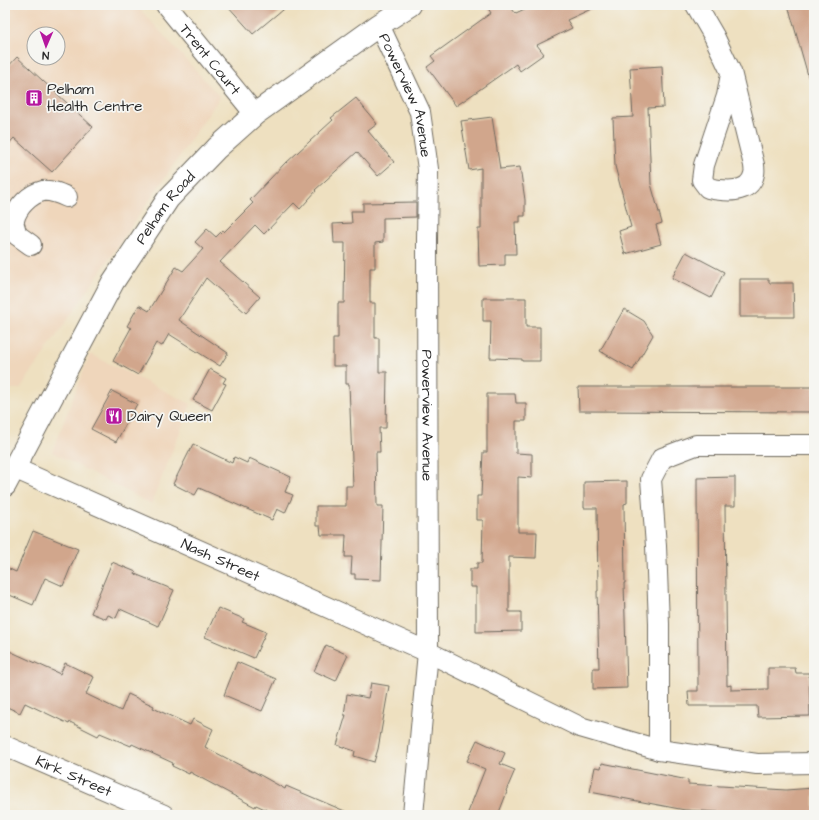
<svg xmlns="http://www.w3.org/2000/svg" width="819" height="820" font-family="'Architects Daughter',sans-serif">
<rect width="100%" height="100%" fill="#f6f6f2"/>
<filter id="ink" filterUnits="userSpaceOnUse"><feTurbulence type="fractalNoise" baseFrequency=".025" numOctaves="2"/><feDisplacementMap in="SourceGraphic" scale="8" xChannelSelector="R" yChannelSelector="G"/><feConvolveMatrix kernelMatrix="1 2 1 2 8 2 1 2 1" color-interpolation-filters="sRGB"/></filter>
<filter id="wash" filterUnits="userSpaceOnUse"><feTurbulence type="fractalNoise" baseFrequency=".012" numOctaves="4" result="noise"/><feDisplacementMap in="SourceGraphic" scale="16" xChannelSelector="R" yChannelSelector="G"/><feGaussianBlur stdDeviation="0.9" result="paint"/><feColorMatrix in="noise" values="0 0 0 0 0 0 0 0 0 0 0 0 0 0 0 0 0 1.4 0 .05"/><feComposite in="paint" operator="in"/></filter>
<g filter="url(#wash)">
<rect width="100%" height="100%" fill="#eee0c0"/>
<path fill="#efd6bb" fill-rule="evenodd" d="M5,5H136L220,97L20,389H5ZM34,34H58V58H34Z
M90,354L191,404L151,504L52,452Z"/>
<g id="blocks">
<path fill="#d1a68c" d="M227,5H288L253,34Z
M486,5H509L516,14L535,5H600L567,20L572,28L537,45L544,54L520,71L516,64L456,106L427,67L435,61L431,56L491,13Z
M788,5H814V78L809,79Z
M17,57L93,127L52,172L14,138L5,148V70Z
M662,66L664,107L648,108L651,184L662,223L656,225L661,244L625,254L619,231L631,227L615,166L613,118L633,117L630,68Z
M356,98L377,124L368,131L394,162L378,176L357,152L315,190L316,191L300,209L294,203L264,234L255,225L220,262L260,297L246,313L206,278L179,320L228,353L220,366L169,334L162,346L156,343L138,375L113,361L131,328L127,326L139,305L149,311L176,267L183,271L203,249L195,242L207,229L216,237L223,230L224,232L253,203L250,200L286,162V163L333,120L331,118Z
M492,117L500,169L520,167L525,200V216H520V222H515L516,254H505V265L479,266L478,229H481V168L469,170L461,121Z
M416,202V217L383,218V242L375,243V268H370V303H375V338H379V372H387L386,428H379L380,452H376L377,506H383L381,580L355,579V574H351L352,557H345L346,535H321L320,526H316V506H346V486H353L349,384H346V366H333V338H338V303H344L345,243H334L333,224L352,223L351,211H363V203Z
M686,252L724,272L711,298L672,278Z
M740,279H769V283H793L794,317H740Z
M483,298H526V327H540V361H522V359L490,358L491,321H483Z
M624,309L644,321L653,335L633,370L600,351Z
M210,369L226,378L223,383L226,384L212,410L193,400Z
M578,387H814V412L579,411Z
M112,391L137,404L116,442L91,429Z
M487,394H515L516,403H526V421H516V453L532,454V478L518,477V532H537L536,558L509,557V612H521V631L476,632V587H470V569H477V563H482L483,520H477V496H481L483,452H487Z
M193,444L232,463L234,457L247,463L249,458L291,477L285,492L293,495L285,513L277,509L272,520L199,488L195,495L173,484Z
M735,477V506H725L727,686L731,685V690L768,689V668H795L796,673H809L810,716L758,717L757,706H689L688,691H698L697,478Z
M627,481V503L624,504L625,583H624L627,688L593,689V668H599L597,591H598L597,508H584V482Z
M33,531L78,549L63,586L45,578L33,605L5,593V567L16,572Z
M112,562L136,572L135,574L174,590L158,626L120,609L116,618L108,615L106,619L91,613Z
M218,608L244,619L242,622L266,632L254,658L205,637Z
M326,645L348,655L336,681L314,671Z
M5,649L60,674L65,663L94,677L86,694L121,711L128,694L154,706L153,708L190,725L193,719L213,729L205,747L253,772V771L285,789L286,786L354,815H278L256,805L255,807L190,772L189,774L172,766L173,763L132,744L131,746L100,733L98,736L70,722L69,724L25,703L20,713L5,706Z
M237,662L276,679L262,711L224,695Z
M371,683L389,686L378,749L374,762L354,756L355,751L337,745L346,715H344L347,694L368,698Z
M477,740L505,753L500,764L515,770L506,791L507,792L498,815H467L485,769L467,761Z
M602,763L688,780V784L786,790L814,788V814L767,815L685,810L590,792L595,767L601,768Z"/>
</g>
</g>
<g filter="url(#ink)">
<use href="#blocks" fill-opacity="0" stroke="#6f6a5f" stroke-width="1"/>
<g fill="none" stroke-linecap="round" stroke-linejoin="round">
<defs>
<g id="minor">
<path id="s1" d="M166,5L255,114"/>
<path d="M696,5L714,36L731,72L754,165C754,167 755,171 754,174C750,195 723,191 708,188L702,180L704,165L727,96L731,74"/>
<path id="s2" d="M379,25L420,112L428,169L427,239L428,652L413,815"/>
<path d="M31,245L17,235C16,231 13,224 14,220C17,207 30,194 43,191C51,190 60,194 67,197"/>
<path id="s3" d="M14,468L428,652L580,727L659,750L757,764L814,763"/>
<path id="s4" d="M5,746L164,815"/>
<path d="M659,750V624L656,546L651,479L662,458L696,445H814"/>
</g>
<g id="major">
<path id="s5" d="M5,485L113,282L168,199L217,148L255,114L379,25L410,5"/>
</g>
</defs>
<use href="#minor" stroke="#6f6a5f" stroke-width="22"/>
<use href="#major" stroke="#6f6a5f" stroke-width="24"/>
<use href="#minor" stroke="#fff" stroke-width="20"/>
<use href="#major" stroke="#fff" stroke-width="22"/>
</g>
</g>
<defs>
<symbol id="building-square" viewBox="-11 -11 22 22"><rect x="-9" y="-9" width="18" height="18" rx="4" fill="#b5179e" stroke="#f6f6f2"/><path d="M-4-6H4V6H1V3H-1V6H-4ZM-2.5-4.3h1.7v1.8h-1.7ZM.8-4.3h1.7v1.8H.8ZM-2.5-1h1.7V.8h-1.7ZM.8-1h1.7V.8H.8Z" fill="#fff"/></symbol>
<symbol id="restaurant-square" viewBox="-11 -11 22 22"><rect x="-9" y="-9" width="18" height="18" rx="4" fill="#b5179e" stroke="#f6f6f2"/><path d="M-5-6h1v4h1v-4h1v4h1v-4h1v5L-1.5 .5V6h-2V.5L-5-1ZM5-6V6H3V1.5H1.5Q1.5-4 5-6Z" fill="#fff"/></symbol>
</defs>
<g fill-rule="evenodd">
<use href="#building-square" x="24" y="88" width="20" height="20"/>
<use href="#restaurant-square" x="104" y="406" width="20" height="20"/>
</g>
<g text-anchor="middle" stroke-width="3.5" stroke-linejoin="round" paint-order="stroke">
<g font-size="15" fill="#2b2b2b" stroke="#f6f6f2">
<text dy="5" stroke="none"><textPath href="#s1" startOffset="70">Trent Court</textPath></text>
<text dy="5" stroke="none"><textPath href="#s2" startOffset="76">Powerview Avenue</textPath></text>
<text dy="5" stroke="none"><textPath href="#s5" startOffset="321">Pelham Road</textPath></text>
<text dy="5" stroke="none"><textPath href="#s2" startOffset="400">Powerview Avenue</textPath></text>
<text dy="5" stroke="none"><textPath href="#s3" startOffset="226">Nash Street</textPath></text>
<text dy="5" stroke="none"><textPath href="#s4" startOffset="75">Kirk Street</textPath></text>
</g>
<g font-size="15" fill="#2b2b2b" stroke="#f6f6f2" text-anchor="start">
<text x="47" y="94">Pelham<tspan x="47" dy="17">Health Centre</tspan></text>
<text x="127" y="421">Dairy Queen</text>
</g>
</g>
<rect width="819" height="820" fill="none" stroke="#f6f6f2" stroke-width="20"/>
<g transform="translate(46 46) rotate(182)"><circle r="19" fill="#f6f6f2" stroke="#a5a5a2"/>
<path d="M0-3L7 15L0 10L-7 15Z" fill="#b5179e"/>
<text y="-6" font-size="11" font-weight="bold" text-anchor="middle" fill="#2b2b2b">N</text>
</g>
</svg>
